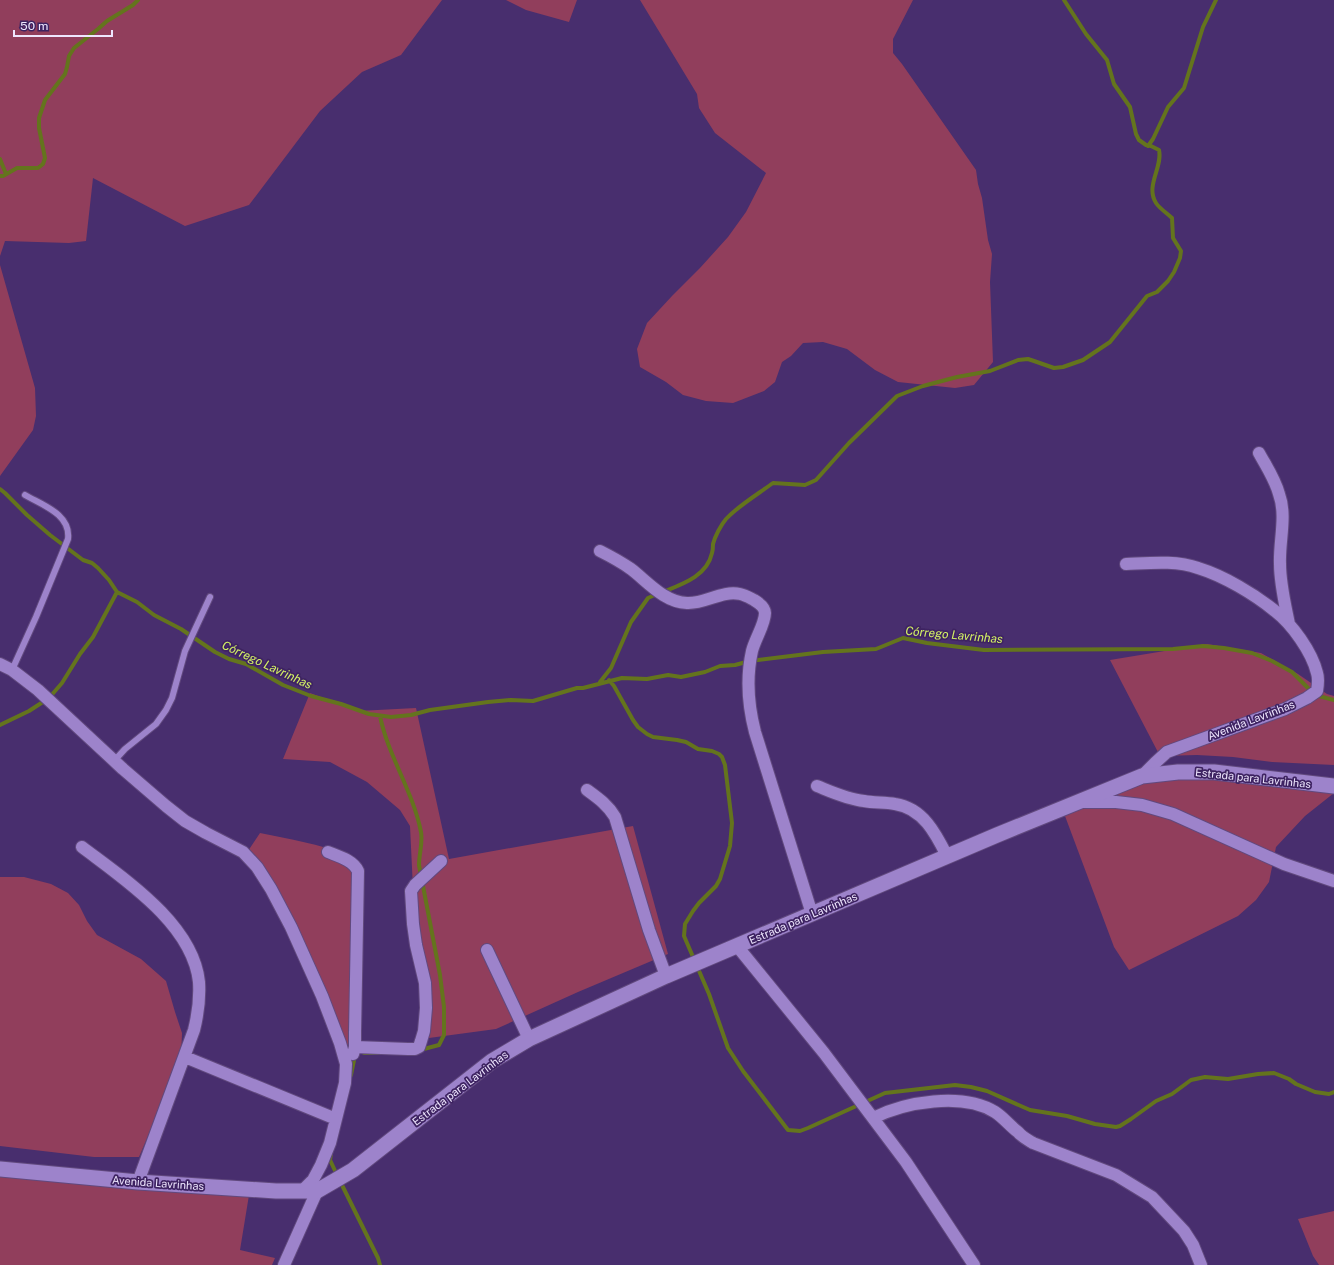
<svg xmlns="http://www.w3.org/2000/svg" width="1334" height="1265" font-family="'Public Sans',sans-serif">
<rect width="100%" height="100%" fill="#482e6e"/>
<path fill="#913e5c" d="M0,0H442L401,55L362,72L320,111L249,205L185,226L93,178L86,241L69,243L5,241L0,256Z
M506,0H577L569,22L526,10Z
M640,0H913L893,39V53L902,64L976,170L978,184L982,198L988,240L992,254L990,282L993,362L974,385L955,388L898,382L875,370L847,349L823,342L803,343L791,356L782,362L775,382L764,391L733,403L706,401L683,395L666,382L640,367L637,349L647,323L672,296L700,268L728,237L746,212L766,173L715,133L699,108L697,94Z
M0,265L35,388L36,416L33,430L0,476Z
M1207,644L1261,653L1298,674L1327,694L1334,696V765L1272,762L1233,757L1197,755L1160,756L1110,660Z
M310,693L358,711L416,708L449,859L633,826L668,954L578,992L496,1029L429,1038L413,937V889L410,826L400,810L367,782L330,762L283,759Z
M1193,773L1334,793L1305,816L1276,847L1269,882L1256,900L1238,916L1129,970L1114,947L1065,816L1084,807L1097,799L1161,778Z
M260,833C290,839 319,844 347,855L352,873L349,1039L346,1052L248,851Z
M0,877H24L51,884L68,893L79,905L87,921L97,935L141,959L166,981L175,1012L182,1033L181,1059L139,1157H94L0,1146Z
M0,1167L250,1189L240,1250L275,1258L272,1265H0Z
M1334,1211V1265H1319L1313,1256L1298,1219Z"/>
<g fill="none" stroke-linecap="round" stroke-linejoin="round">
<path stroke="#64741d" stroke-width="4" d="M1148,146L1153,139L1168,107L1184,88L1203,27L1216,0
M0,159L6,174
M0,176H3L17,168H38L43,164L45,158L39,128V118L45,100L65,74L67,67L69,56L74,48L98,29L107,21L133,5L138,0
M0,489L5,493L27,515L50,535L83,560L92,563L98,568L109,580L117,592L137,602L154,615L181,629L215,652L229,659L246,664L283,685L311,696L341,704L369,714L391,717L411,715L430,710L488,702L511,700L533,701L577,688H583L622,678L647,679L668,675L681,677L705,672L720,666L735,665L750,661L823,652L876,649L903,638L927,643L984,650L1173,649L1203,646L1224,648L1252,653L1272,661L1292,672L1315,695L1334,700
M663,592C683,584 707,576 712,553C713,550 713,547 713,544C715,536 721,525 726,519C738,506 758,494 773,483L805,485L816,480L849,443L897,396L923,386L957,377L990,371L1018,360L1028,359L1034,361L1054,368L1063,367L1083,360L1110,342L1147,296L1157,292L1168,281L1174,272L1180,258L1181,251L1173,238L1172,218C1167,213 1160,209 1156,203C1145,186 1163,167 1159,150L1151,146L1146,145L1139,140L1136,134L1130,107L1114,84L1107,60L1086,34L1064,0
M609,680L614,686L633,720L638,727L647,734L653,737L677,740L686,742L698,749L712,751L719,754L722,757L725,765L732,823L730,846L720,879L716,886L699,903L693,911L685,924L684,936L709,994L728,1048L743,1071L788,1130L800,1131L808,1128L885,1093L955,1085L971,1087L987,1091L1030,1110L1067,1116L1095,1124L1116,1127L1120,1126L1131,1119L1156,1101L1172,1094L1191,1080L1205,1077L1228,1079L1258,1074L1274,1073L1289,1079L1296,1084L1315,1092L1329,1094L1334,1092
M600,682L611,668L631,622L648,598L657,594
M380,716C388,756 413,791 421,832C423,843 419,854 419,865L440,975L444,1007V1035L439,1045L420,1050
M0,725L29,711L49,698L62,683L80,654L93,637L117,592
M364,1053H379
M351,1075L355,1055
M331,1154L330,1160L337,1175
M340,1181L378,1258L380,1265"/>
<defs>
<path id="service" d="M12,670L36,617L68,539C71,514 42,505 25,495
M114,761L125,749L156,724L166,710L172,698L185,651L210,597"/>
<path id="minor" d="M1259,453C1266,466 1275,479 1279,494C1287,516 1279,541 1280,564C1280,584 1285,604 1289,624
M600,551C610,556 621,562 631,569C648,582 664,602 687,603C705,604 722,590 740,594C745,595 750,598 754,600C759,603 765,607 765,613C765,624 755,639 752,651C746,678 748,705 755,732L812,914
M1126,564C1149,563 1176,560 1198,568C1224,576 1254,594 1275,611C1292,624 1312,652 1317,673C1319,679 1318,685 1317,691L1307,698L1285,709L1167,752L1155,763L1142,776
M0,664L12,670L38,690L123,769L166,806L185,821L206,833L243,852L257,867L271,889L291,927L322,996L340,1043L346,1064L345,1083L330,1143L321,1165L313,1180L301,1192
M817,786C832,792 847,799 864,801C874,803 885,802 895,804C923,808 936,834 947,856
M587,790C598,798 608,805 615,817L649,930L666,976
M1081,802H1116L1142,805L1173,814L1284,864L1334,881
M82,847C124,879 193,924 199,982C200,998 198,1014 194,1030L138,1182
M328,852C338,856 353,860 358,871L355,1033V1047L353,1054
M737,946L824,1053L906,1162L974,1265
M487,950L529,1039
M355,1047L408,1049H415L419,1047L421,1041L424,1031L426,1008L425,983L416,945L413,924L411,891L415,885L441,861
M185,1057L336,1119
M873,1118C905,1102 962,1092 995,1112C1003,1117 1010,1126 1018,1132C1022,1137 1028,1140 1033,1143L1116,1175L1152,1197L1184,1231L1193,1245L1201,1265
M284,1265L317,1191"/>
<path id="tertiary" d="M0,1169L138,1182L276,1191H317L353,1170L492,1061L529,1039L666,976L997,835L1142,776L1178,772H1214L1334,786"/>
</defs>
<use href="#service" stroke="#61497e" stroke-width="8"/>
<use href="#minor" stroke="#61497e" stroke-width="14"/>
<use href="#tertiary" stroke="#61497e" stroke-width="17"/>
<use href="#service" stroke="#9d83cb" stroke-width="6"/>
<use href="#minor" stroke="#9d83cb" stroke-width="12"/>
<use href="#tertiary" stroke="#9d83cb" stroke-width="15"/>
</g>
<g text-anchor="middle" stroke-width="3.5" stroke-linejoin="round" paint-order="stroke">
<g font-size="11" fill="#eee6fe" stroke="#3e2362">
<text transform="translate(1251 720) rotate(-21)" y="4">Avenida Lavrinhas</text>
<text transform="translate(1253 778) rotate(6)" y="4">Estrada para Lavrinhas</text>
<text transform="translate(803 918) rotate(-23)" y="4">Estrada para Lavrinhas</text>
<text transform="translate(460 1088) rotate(-37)" y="4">Estrada para Lavrinhas</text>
<text transform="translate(158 1183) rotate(4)" y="4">Avenida Lavrinhas</text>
</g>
<g font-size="12" font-style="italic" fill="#d4f265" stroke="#3e2362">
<text transform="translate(954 635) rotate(5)" y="4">Córrego Lavrinhas</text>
<text transform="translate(267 665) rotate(25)" y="4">Córrego Lavrinhas</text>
</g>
</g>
<path d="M14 30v6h98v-6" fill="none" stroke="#eee6fe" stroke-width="2"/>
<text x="20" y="30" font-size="12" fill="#eee6fe" stroke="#3e2362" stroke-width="3" paint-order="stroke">50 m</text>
</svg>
